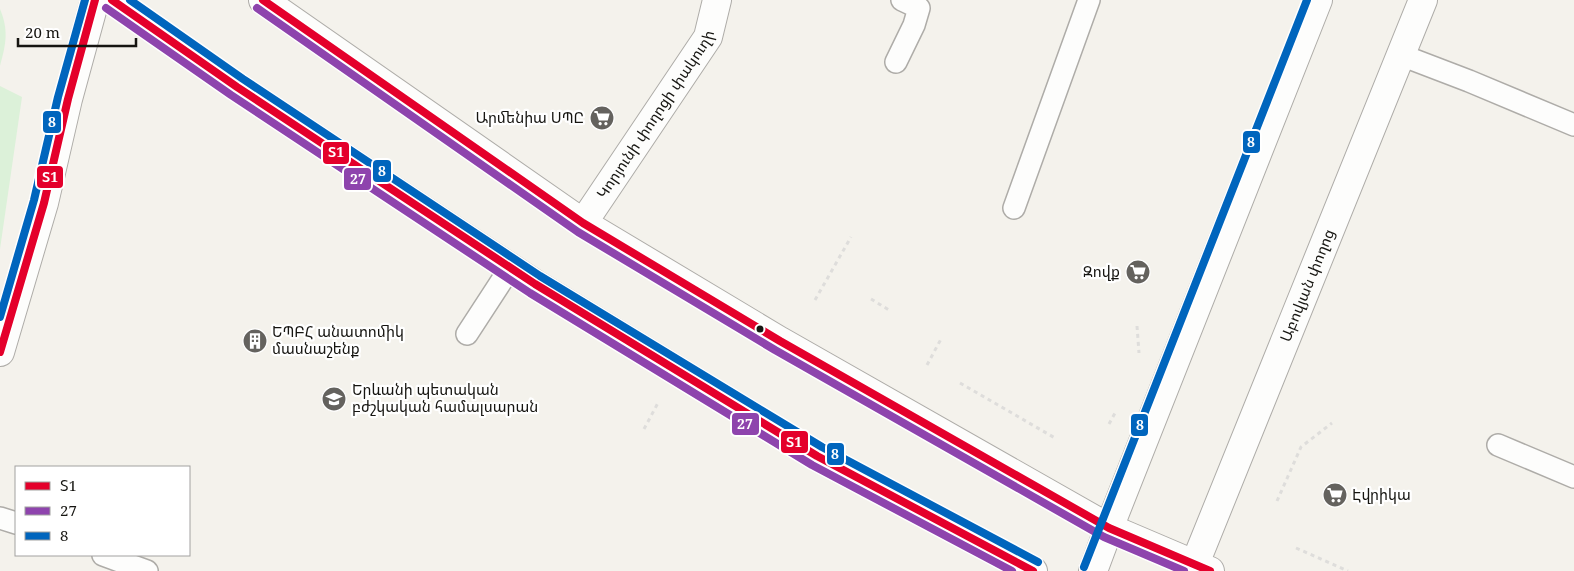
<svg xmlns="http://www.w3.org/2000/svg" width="1574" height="571" font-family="'Noto Serif','Noto Sans Armenian',serif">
<rect width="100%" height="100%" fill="#f4f2ec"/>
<path fill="#dcf1d9" d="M0,9C9,31 6,44 0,66Z
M0,86L22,97L0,249Z"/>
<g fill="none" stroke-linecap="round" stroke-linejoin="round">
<defs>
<path id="service" d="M1401,55L1469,81L1574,125
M896,62L914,25L919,8L902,0
M1014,208L1089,0
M467,334L510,268
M1498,445L1574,477
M0,518L16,523
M103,555L147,571"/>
<g id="minor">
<path id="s1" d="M583,223L708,37L717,0"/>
</g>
<g id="primary">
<path d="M112,0L237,87L535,284L817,456L1033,571"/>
<path d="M263,0L583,223L780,341L1109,528L1318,0"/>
<path d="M0,352L44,203L68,99L95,0"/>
<path id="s2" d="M1192,571L1423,0"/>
</g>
<path id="trunk" d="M1093,571L1109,528L1210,571"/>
</defs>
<use href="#service" stroke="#aeaca8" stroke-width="24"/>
<use href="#minor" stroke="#aeaca8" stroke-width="30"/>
<use href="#primary" stroke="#aeaca8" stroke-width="30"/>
<use href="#trunk" stroke="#aeaca8" stroke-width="30"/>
<path stroke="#dedddb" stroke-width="3" stroke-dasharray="4 4" stroke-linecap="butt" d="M871,299L889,310
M815,300L851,237
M1137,326L1139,353
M927,365L941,339
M960,383L1055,438
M1109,424L1115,413
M644,429L659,401
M1277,501L1301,447L1332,423
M1296,548L1348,571"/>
<use href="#service" stroke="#fdfdfc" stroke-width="21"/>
<use href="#minor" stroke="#fdfdfc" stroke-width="28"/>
<use href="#primary" stroke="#fdfdfc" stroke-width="28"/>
<use href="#trunk" stroke="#fdfdfc" stroke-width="28"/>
<defs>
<path id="bus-1" d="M112,0L237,87L535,284L817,456L1033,571
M263,0L583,223L780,341L1109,528L1210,571
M0,352L44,203L68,99L95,0"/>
<path id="bus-2" d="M106,8L231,95L530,293L812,465L1012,571
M257,8L578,232L775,350L1104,537L1184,571"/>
<path id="bus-3" d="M130,0L243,79L540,276L822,447L1038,562
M0,317L34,200L58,97L85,0
M1084,567L1307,0"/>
</defs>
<use href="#bus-1" stroke="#fff" stroke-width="11"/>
<use href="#bus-2" stroke="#fff" stroke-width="11"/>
<use href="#bus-3" stroke="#fff" stroke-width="11"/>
<use href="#bus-1" stroke="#e4002b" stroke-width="8"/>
<use href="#bus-2" stroke="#8e44ad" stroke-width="8"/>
<use href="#bus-3" stroke="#0065bd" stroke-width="8"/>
</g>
<defs>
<symbol id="supermarket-disc" viewBox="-11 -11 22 22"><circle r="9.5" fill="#64625e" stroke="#fff"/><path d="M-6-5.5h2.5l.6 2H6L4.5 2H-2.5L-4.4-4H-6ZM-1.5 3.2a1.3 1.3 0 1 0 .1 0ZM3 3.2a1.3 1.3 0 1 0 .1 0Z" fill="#fff"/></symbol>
<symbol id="building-disc" viewBox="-11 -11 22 22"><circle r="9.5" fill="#64625e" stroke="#fff"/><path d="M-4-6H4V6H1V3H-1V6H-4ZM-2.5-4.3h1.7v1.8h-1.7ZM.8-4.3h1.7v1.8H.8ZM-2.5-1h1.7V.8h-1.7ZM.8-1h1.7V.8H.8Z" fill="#fff"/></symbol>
<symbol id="university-disc" viewBox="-11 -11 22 22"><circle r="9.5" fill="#64625e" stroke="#fff"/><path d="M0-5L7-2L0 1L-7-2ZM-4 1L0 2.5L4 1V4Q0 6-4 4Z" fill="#fff"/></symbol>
</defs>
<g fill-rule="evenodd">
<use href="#supermarket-disc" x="588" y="104" width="28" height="28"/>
<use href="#supermarket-disc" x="1124" y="258" width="28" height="28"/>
<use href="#building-disc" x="241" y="327" width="28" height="28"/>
<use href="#university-disc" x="320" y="385" width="28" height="28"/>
<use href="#supermarket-disc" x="1321" y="481" width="28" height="28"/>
</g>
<circle fill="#161511" stroke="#fff" stroke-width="2" cx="760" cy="329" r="4.5"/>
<g text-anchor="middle" stroke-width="4.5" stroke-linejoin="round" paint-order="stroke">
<g font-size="15" fill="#161511" stroke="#fff">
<text dy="5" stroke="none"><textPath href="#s1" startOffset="131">Կորյունի փողոցի փակուղի</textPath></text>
<text dy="5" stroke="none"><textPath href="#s2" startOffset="308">Աբովյան փողոց</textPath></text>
</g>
<g font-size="15" fill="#161511" stroke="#fff" text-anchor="start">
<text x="584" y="123" text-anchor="end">Արմենիա ՍՊԸ</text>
<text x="1120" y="277" text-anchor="end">Զովք</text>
<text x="272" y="337">ԵՊԲՀ անատոմիկ<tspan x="272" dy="17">մասնաշենք</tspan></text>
<text x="352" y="395">Երևանի պետական<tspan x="352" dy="17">բժշկական համալսարան</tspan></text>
<text x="1352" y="500">Էվրիկա</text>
</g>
</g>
<g stroke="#fff" stroke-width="2">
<rect x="42" y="110" width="20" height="24" rx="5" fill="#0065bd"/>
<rect x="1242" y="130" width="19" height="24" rx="5" fill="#0065bd"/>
<rect x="322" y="141" width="28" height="24" rx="5" fill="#e4002b"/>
<rect x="372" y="159" width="20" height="24" rx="5" fill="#0065bd"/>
<rect x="36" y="165" width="28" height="24" rx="5" fill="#e4002b"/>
<rect x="343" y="167" width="29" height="24" rx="5" fill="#8e44ad"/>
<rect x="731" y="412" width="29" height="24" rx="5" fill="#8e44ad"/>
<rect x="1130" y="413" width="19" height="24" rx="5" fill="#0065bd"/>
<rect x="780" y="430" width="29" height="24" rx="5" fill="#e4002b"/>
<rect x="826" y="442" width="19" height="24" rx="5" fill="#0065bd"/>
</g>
<g font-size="14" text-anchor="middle" font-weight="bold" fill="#fff">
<text x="52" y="127">8</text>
<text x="1251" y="147">8</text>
<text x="336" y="157">Տ1</text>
<text x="382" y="176">8</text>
<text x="50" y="182">Տ1</text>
<text x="358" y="184">27</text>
<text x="745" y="429">27</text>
<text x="1140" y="430">8</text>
<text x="794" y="447">Տ1</text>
<text x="835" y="459">8</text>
</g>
<rect x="15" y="466" width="175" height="90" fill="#ffffff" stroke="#a2a1a0"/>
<rect x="25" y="482" width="25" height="8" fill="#e4002b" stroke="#a2a1a0"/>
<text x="60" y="491" font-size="15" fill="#161511">Տ1</text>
<rect x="25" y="507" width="25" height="8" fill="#8e44ad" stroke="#a2a1a0"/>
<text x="60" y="516" font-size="15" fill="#161511">27</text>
<rect x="25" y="532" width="25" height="8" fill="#0065bd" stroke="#a2a1a0"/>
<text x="60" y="541" font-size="15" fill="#161511">8</text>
<path d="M18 38v8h118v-8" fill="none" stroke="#161511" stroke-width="2.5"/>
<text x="25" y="38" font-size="15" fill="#161511" stroke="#ffffff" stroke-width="4" paint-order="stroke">20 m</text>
</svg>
